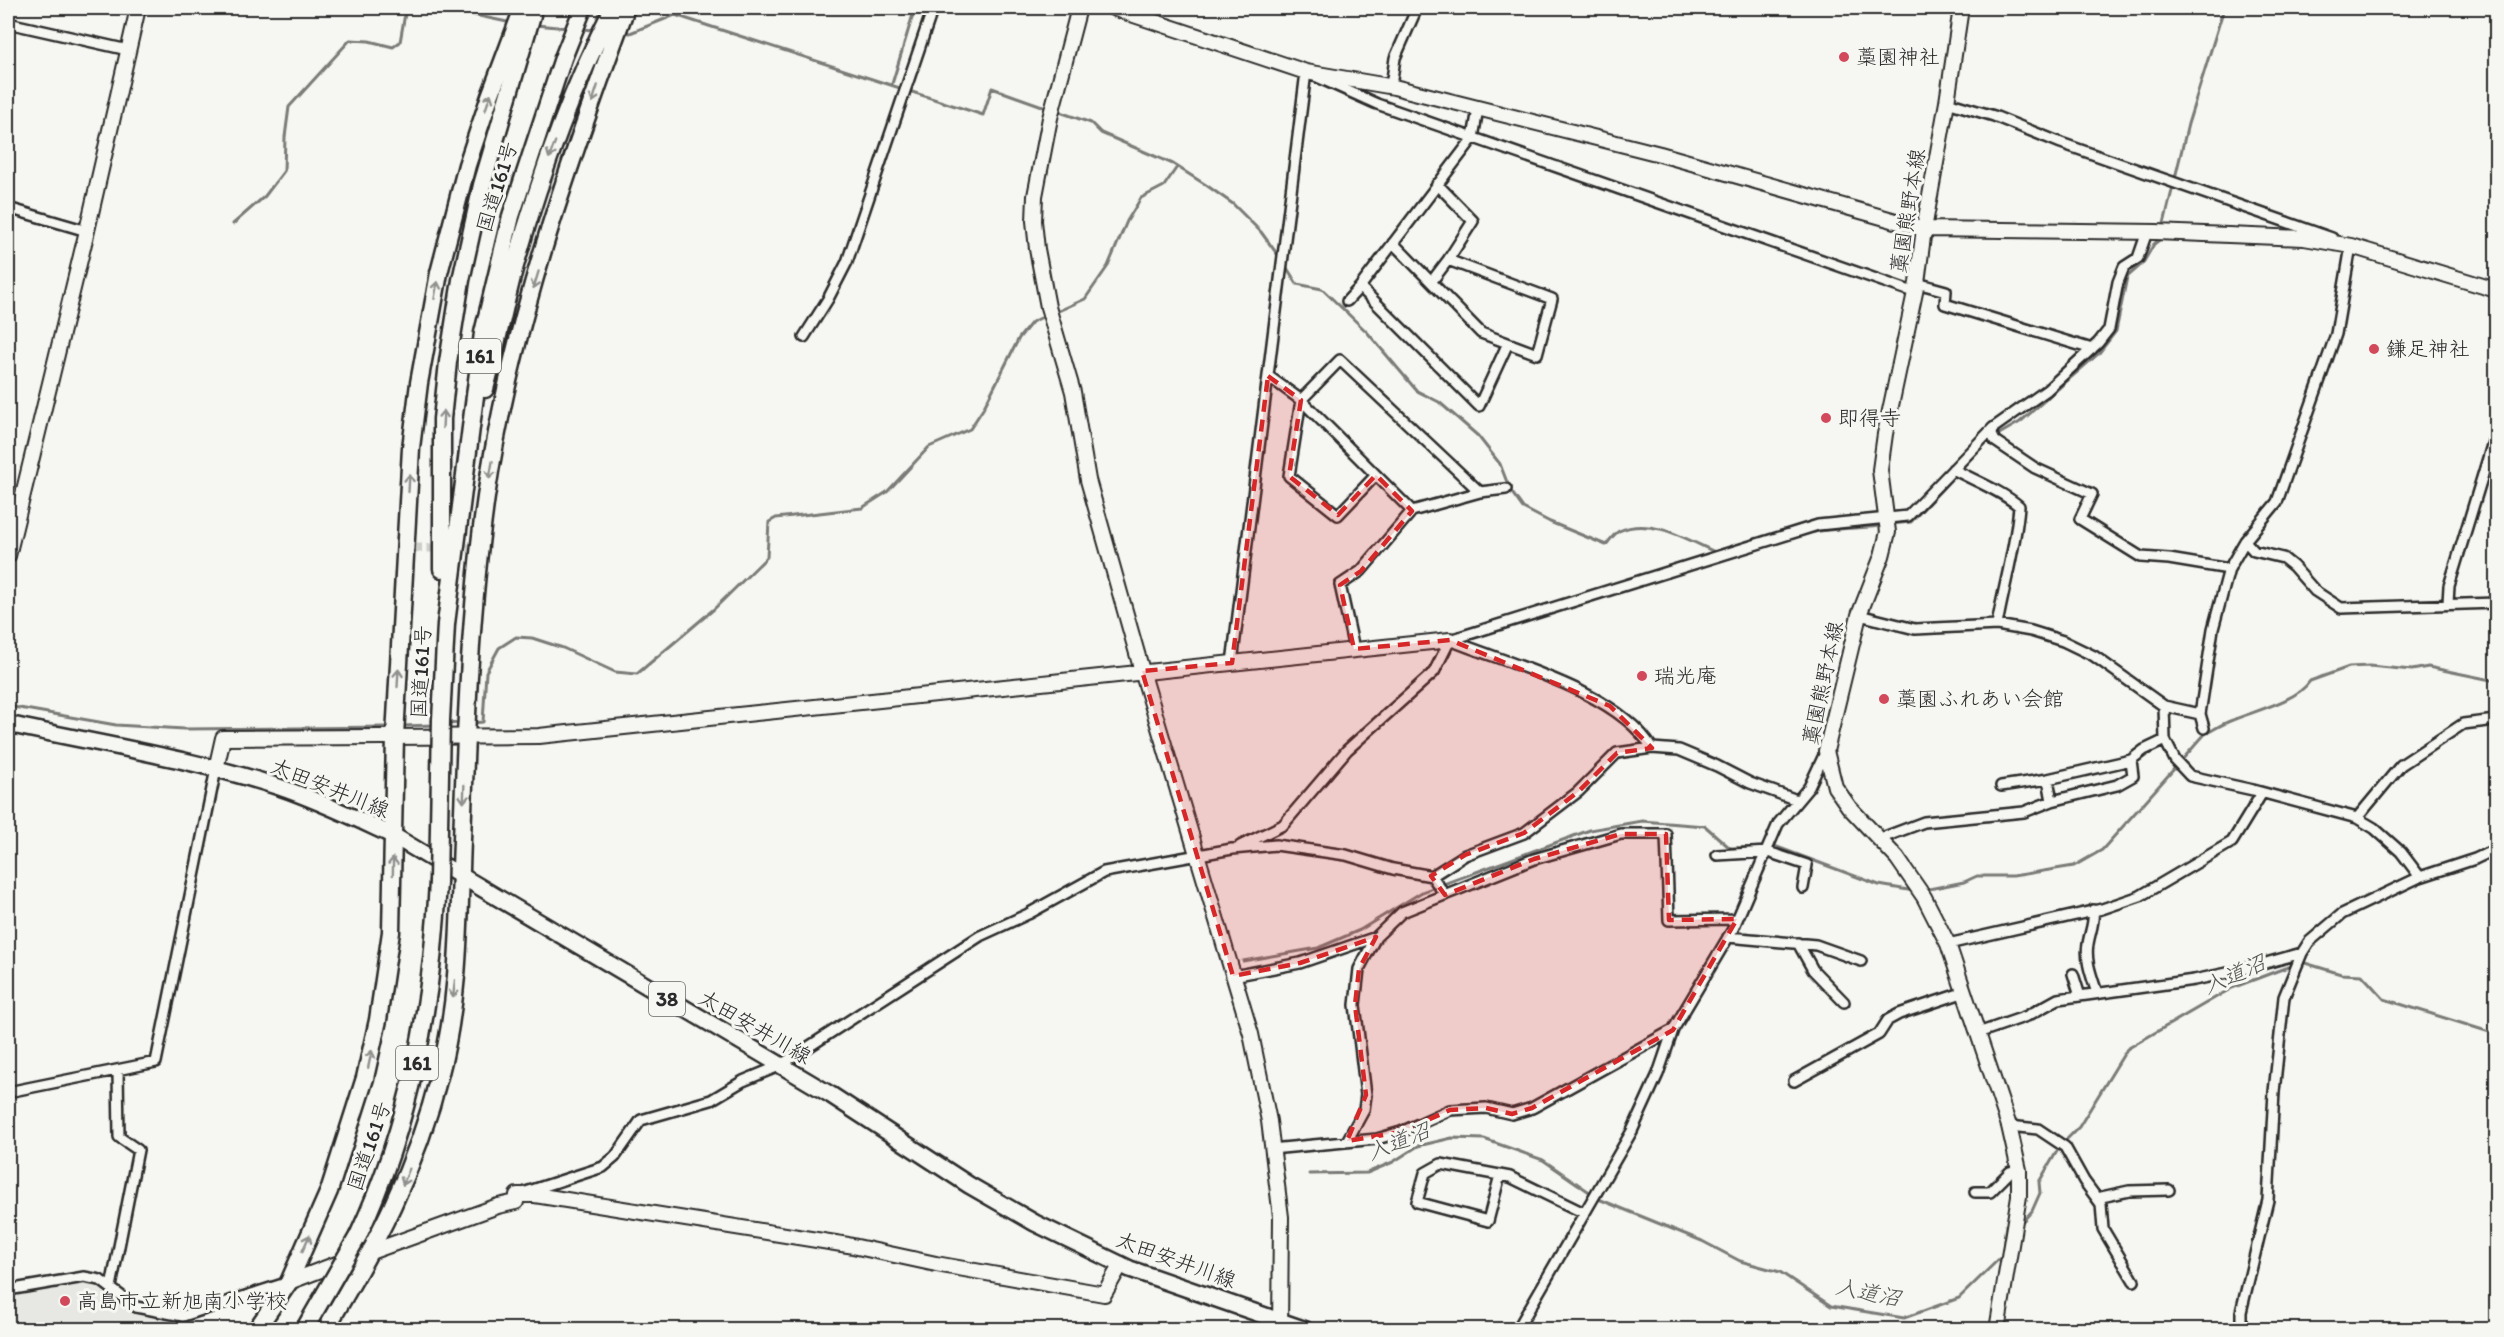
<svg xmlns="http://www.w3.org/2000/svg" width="2504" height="1337" font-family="Itim,'Klee One',sans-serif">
<rect width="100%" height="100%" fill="#f6f6f2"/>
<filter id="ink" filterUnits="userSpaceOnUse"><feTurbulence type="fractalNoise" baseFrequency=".0167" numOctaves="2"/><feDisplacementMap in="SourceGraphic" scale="12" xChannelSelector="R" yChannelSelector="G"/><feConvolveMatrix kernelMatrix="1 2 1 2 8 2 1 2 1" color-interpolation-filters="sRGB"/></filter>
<g filter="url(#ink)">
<path fill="#e7e7e3" d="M92,1282L107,1289L128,1307L179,1319V1326L177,1330H8V1296Z"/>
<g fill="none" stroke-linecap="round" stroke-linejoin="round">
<path stroke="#7a7a78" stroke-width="3" d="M441,8L512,23
M536,25L568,28
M581,29L595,30
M623,32L630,33L675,15L983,115L992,88L1048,108
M892,84L915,8
M1057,111L1091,123L1101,133L1173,164L1206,185L1233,204L1261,232L1280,258
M233,224L265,196L284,171L285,137L289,107L350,40L369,41L393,47L400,42L406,8
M2163,228L2188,124L2224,8
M1284,263L1297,284L1322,289L1367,332L1417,391L1439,402L1478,436L1500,464L1510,490L1523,508L1550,522L1606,545C1609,541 1614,534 1619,531C1651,516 1690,541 1719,554
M1054,313L1085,299L1108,266L1127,221L1141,198L1164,186L1177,167
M1891,524L1911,522L1987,441L2020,422L2099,353L2116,331L2127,277L2143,263L2154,244L2162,238
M1799,535C1826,528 1854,529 1882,526
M1725,556L1729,558L1750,551
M8,706L116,725L184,729L391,727
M473,723L483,722L486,672L499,648L516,637L532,638L563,648L615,672L637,674L714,609L767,557L769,522L776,518L862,508L887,492L929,447L970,429L983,409L1019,338L1032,322L1047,315
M446,724L460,723
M401,726L436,725
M1924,890L1964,882L1977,876H2013L2074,866L2102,850L2205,734C2213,730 2222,724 2230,721C2253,711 2296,702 2310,681L2349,667L2369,666L2412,670L2428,667L2496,681
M1243,961L1318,948L1360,930L1422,892L1590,830L1642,821L1705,826L1730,848L1777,847L1879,885L1914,891
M1309,1174L1367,1173L1393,1162L1418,1146L1452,1138L1484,1139L1543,1160L1601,1200L1702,1241L1740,1261L1780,1272L1831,1306L1904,1318L1959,1298L2002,1256L2006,1225L2011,1224
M2018,1223L2022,1222L2032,1211L2040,1193L2039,1182L2060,1146L2079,1127L2127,1049L2232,988L2285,968L2305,963L2341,974L2362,975L2384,999L2496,1034"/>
<path stroke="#cdcdca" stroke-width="9" stroke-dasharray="9 4.5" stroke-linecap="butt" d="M484,170L552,188
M413,548H480"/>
<defs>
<path id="street" d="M8,23L128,50
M1391,86L1395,58L1417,8
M1947,102L1994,116L2061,143L2332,238
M1478,109L1473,138L1360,287L1479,406L1508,343
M8,208L87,231
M1393,243L1481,333L1537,354L1552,299L1448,260
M1432,281L1448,260L1473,221L1437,184
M1917,283L1946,291L1945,304L2092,349
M1347,301L1360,287
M804,337L828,299L847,262L933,8
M1268,376L1301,400L1412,511
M1993,428L1992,435L1995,441L2035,468L2092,494L2080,519L2141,557L2169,559L2229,569
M1953,469C1975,481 2000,490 2019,506C2016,546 2004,585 1997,625
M1376,475L1338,515L1289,476L1301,400L1340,360L1480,492
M2245,541L2254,551L2283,558L2293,566L2315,591L2341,608L2496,603
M2448,603L2449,586L2496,432
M1859,615L1915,629L1997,625L2031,631L2063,641L2094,656L2164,706L2200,714L2213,629L2229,569L2245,541L2277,502L2336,334L2351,246L2348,244
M1450,640C1511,665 1617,691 1652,748
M1354,649L1340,585L1361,571L1412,511L1480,492L1506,489
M1232,663L1306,72L1377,104L1916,293
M2164,706L2165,740L2175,760L2190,776L2253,790L2357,818L2374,828L2401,852L2420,877
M2200,714L2204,728
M2048,779L2052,801
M2001,786L2048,779L2131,760
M2357,818L2401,765L2463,724L2496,720
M1879,839L1924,822L2024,812L2052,801L2117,785L2133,776L2131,760L2144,750L2165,740
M1240,846L1283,825L1347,750L1434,672L1450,640L1818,525L1908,516L1993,428L2047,390L2098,343L2109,329L2118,282L2124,267L2138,258L2147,232
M1717,855L1768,852L1807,865L1803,888
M1432,876L1445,895
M2093,910C2095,922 2090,931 2088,944C2085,961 2092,977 2097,993
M1728,937L1816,945L1861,961
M1798,943L1813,970L1844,1002
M1948,944L2102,909L2140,896L2232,842L2262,793
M2073,974L2080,996
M1233,976L1300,963L1376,937
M1978,1033L2027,1016L2058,999L2194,980L2237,971L2302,953
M1794,1081L1879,1034L1888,1020L1899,1014L1965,992
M8,1092L156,1062L216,769
M2009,1126L2038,1129L2065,1147L2084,1181L2101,1204L2103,1229L2134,1281
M1347,1141L1364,1110L1366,1095L1355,1005L1359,969L1376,937L1402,912L1534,859L1621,834H1666L1669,920L1737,919
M1271,1149L1377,1139L1401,1132L1450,1110L1486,1108L1512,1114L1532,1108L1673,1030
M1500,1175L1488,1221L1417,1202L1425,1173L1441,1164L1510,1177L1584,1213
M526,1192L603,1167L615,1157L641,1120L711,1100L743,1081L779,1066L980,936L1028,914L1104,872L1232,849L1276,845L1346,855L1393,869L1432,876L1465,855L1524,833L1578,792L1617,753L1652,748L1679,750L1717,766L1750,783L1797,800
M1975,1192H1990L2010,1172L2019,1170
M2097,1198L2129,1191L2169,1190
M111,1287L138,1150L119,1137L118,1071
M8,1290L84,1277L100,1280L136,1307L183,1316L286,1283
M1517,1330L1632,1131L1658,1074L1673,1030L1733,929L1778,824L1809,787L1826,751
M2241,1330V1312L2268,1200L2274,1092L2284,997L2302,953L2309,942L2342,914L2420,877L2475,859L2496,849"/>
<path id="secondary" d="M1079,8L1050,118L1035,196L1034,221L1037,249L1048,307L1073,392L1088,480L1142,671L1251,1034L1269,1121L1281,1217L1280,1330
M1113,8L1306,72L1394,87L1660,154L1924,229L2156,232L2304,238L2351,246L2496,290
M1961,8L1947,102L1924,229L1917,283L1885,434L1880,470L1888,532L1882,556L1859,615L1826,751L1835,787L1849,807L1897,858L1924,897L1948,944L2009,1126L2019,1170V1196L1997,1330
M8,556L86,235L138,8
M216,769L223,738L539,736L1450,640
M365,1254L498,1206L516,1202L517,1195H535L848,1245L936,1264L1104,1294L1121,1264
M289,1282L347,1260"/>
<path id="primary" d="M8,724C98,744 191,758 279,787C318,800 355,818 392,835L831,1095L969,1185L1035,1223L1130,1269L1306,1330"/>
<path id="highway" d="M485,389C495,351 503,312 513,273C538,182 570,92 613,8
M442,569V419L448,362L461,280L482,185L532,15
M441,720L446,624L483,333L511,216L563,58L583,8
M358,1236C411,1122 432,1006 438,882
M256,1330L289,1282L329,1191L365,1078L378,1020L391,932L395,736L411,448L419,383L439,273L467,165L490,96L523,8
M325,1330C376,1244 416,1170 440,1073C460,998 459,918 462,840C466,726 470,610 486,497C510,331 568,165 626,8"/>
</defs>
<use href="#street" stroke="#2b2b2b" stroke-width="14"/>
<use href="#secondary" stroke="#2b2b2b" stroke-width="18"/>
<use href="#primary" stroke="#2b2b2b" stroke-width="20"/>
<use href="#highway" stroke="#2b2b2b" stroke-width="21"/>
<use href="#street" stroke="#f6f6f2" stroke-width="9"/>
<use href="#secondary" stroke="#f6f6f2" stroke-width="14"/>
<use href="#primary" stroke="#f6f6f2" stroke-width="15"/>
<use href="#highway" stroke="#f6f6f2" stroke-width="16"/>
<defs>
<path id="highway-bridge" d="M438,882L441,720
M304,1330L358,1236"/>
</defs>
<use href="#highway-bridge" stroke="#2b2b2b" stroke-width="21" stroke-linecap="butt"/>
<use href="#highway-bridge" stroke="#f6f6f2" stroke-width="16"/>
</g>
<defs><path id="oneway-shaft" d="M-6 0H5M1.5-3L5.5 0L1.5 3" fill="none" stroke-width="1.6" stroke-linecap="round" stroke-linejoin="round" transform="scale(1.5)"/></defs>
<g stroke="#90908e">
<use href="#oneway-shaft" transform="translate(595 94) rotate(108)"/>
<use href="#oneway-shaft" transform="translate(488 102) rotate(-72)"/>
<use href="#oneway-shaft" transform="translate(552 150) rotate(111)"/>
<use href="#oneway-shaft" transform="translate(536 280) rotate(107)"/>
<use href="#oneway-shaft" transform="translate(436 290) rotate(-80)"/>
<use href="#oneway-shaft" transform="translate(443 419) rotate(-87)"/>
<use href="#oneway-shaft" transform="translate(491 470) rotate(100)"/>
<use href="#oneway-shaft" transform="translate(409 483) rotate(-87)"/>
<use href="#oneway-shaft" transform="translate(398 678) rotate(-87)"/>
<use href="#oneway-shaft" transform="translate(464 794) rotate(92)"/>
<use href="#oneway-shaft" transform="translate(393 866) rotate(-89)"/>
<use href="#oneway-shaft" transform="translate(454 989) rotate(96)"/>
<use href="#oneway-shaft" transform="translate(370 1059) rotate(-78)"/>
<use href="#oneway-shaft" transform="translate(406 1177) rotate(112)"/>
<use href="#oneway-shaft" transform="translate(306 1243) rotate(-66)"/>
</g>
</g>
<path fill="#d62828" fill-opacity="0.2" stroke="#d62828" stroke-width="4.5" stroke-dasharray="12 8" stroke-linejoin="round" d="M1268,376L1301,400L1289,476L1338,515L1376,475L1412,511L1361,571L1340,585L1354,649L1450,640L1610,706L1652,748L1617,753L1578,792L1524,833L1465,855L1431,876L1445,895L1534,859L1621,834H1666L1669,920L1737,919L1673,1030L1532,1108L1512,1114L1486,1108L1450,1110L1401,1132L1347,1141L1366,1095L1355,1005L1359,969L1376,937L1300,963L1233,976L1142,671L1232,663Z"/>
<g fill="#d1495b" stroke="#f6f6f2" stroke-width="2">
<circle cx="1844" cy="57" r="6"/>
<circle cx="2374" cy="349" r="6"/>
<circle cx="1826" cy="418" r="6"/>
<circle cx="1642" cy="676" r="6"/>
<circle cx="1884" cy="699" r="6"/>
<circle cx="65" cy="1301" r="6"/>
</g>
<g text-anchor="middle" stroke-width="6" stroke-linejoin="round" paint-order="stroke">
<g fill="#f6f6f2" stroke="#686867" stroke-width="1.5">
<rect x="459" y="339" width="42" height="34" rx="4.5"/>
<rect x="649" y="982" width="36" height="34" rx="4.5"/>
<rect x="396" y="1046" width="42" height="34" rx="4.5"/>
</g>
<g font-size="20" font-weight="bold" fill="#2b2b2b">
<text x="480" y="363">161</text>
<text x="667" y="1006">38</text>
<text x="417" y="1070">161</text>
</g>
<g font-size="21" fill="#2b2b2b" stroke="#f6f6f2" text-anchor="start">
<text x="1856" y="64">藁園神社</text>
<text x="2386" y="356">鎌足神社</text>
<text x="1838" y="425">即得寺</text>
<text x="1654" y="683">瑞光庵</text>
<text x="1896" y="706">藁園ふれあい会館</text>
<text x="77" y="1308">高島市立新旭南小学校</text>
</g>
<g font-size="21" fill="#2b2b2b" stroke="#f6f6f2">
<text transform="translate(497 187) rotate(-73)" y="7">国道161号</text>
<text transform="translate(1908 211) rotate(-81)" y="7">藁園熊野本線</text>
<text transform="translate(421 672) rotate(-87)" y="7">国道161号</text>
<text transform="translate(1823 683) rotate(-78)" y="7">藁園熊野本線</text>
<text transform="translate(330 788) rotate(22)" y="7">太田安井川線</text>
<text transform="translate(755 1027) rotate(30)" y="7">太田安井川線</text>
<text transform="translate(369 1146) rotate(-71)" y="7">国道161号</text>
<text transform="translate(1176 1260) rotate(20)" y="7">太田安井川線</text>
</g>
<g font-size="22" font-style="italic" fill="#525251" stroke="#f6f6f2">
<text transform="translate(2234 974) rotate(-24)" y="8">入道沼</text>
<text transform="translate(1398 1141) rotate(-22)" y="8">入道沼</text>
<text transform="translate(1868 1292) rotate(11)" y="8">入道沼</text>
</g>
</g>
<rect width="2504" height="1337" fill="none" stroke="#f6f6f2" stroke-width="30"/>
<rect x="15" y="15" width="2474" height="1307" fill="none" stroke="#2b2b2b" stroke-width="2" filter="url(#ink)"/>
</svg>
